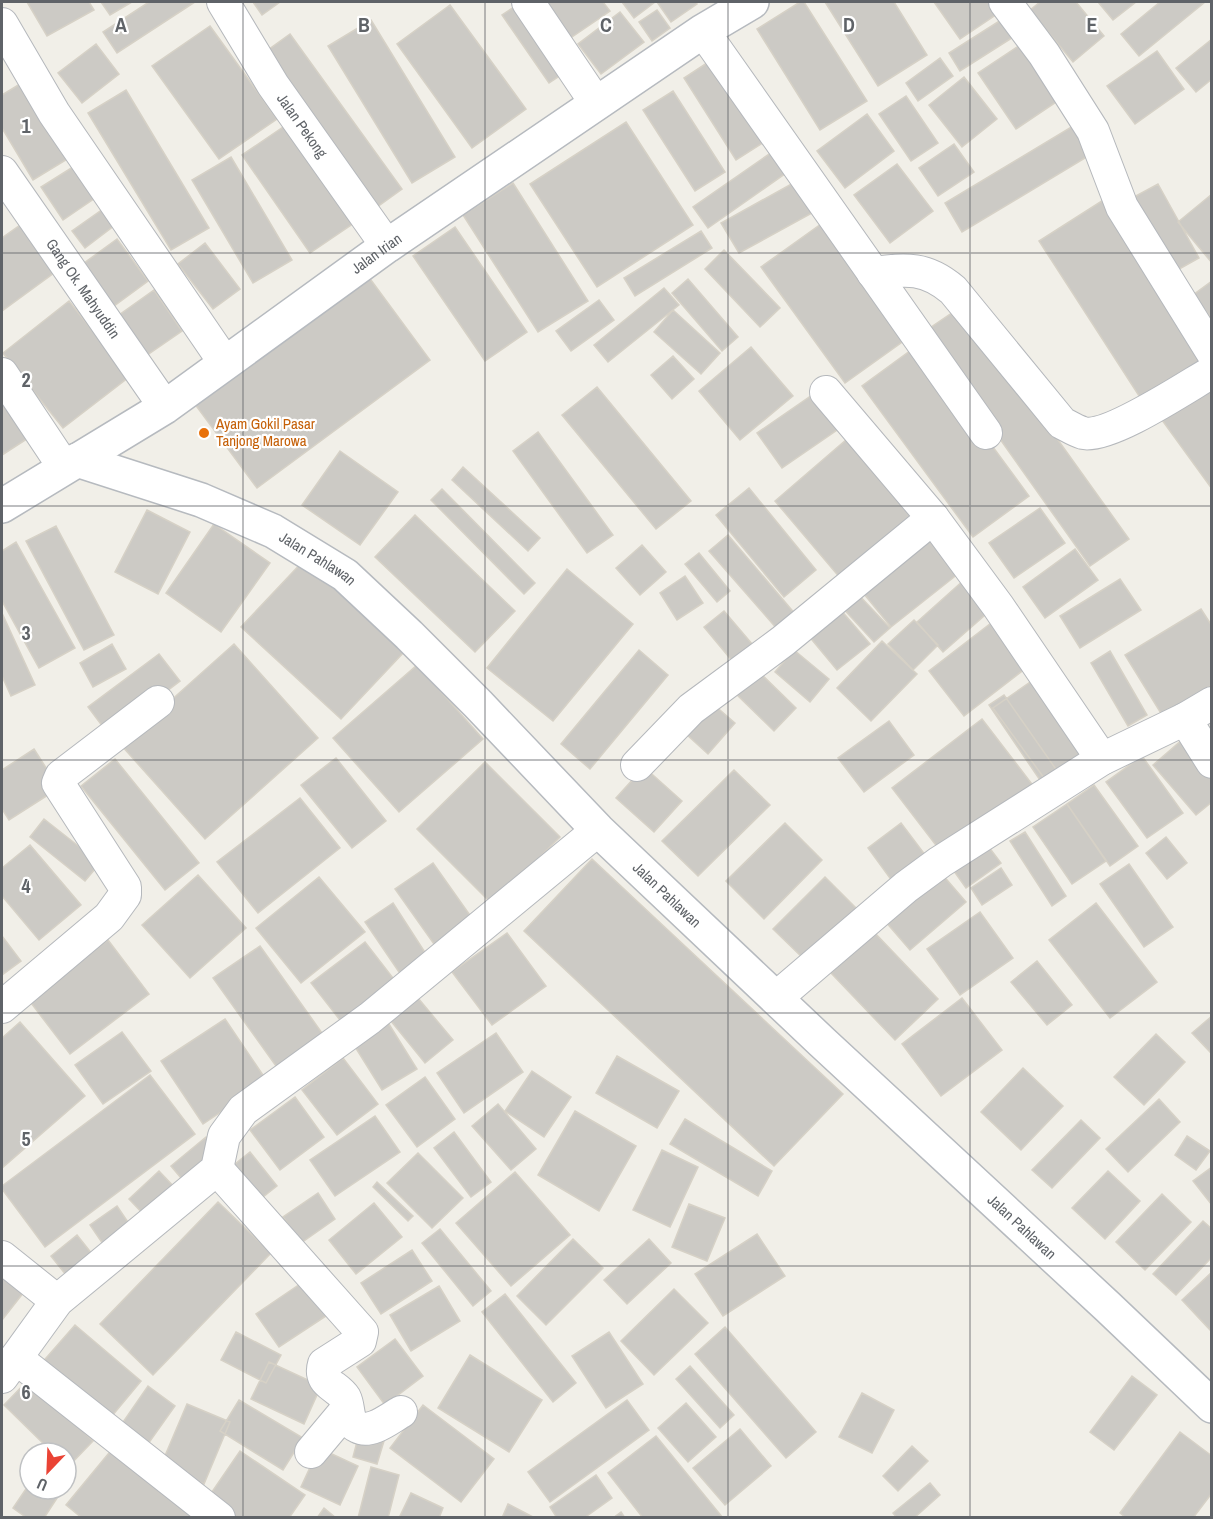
<svg xmlns="http://www.w3.org/2000/svg" width="1213" height="1519" font-family="'Archivo Narrow',sans-serif">
<rect width="100%" height="100%" fill="#f1efe8"/>
<path fill="#cccac5" stroke="#d6d1c6" stroke-width="1.5" d="M27,2H89L94,10L47,36Z
M101,2H132L110,15Z
M149,2H195L117,53L103,32Z
M253,2H280L262,15Z
M543,2H603L610,11L569,39Z
M622,2H655L634,18Z
M657,2H696L697,4L671,22Z
M800,2H804L867,101L820,130L757,29Z
M825,2H894L927,55L878,86Z
M934,2H997L1003,10L960,39Z
M1040,2H1076L1104,36L1073,62L1030,10Z
M1098,2H1136L1113,20Z
M1160,2H1205L1139,56L1121,34Z
M450,5L526,109L472,148L397,44Z
M517,5L564,73L549,83L502,15Z
M657,10L670,28L652,41L639,22Z
M620,12L644,42L601,74L578,44Z
M1004,18L1015,36L960,71L949,53Z
M371,20L455,157L412,183L328,46Z
M210,26L277,119L219,159L152,66Z
M290,34L402,189L373,210L261,55Z
M1029,39L1068,94L1016,129L978,73Z
M1212,39V79L1196,92L1176,68Z
M96,44L119,74L82,103L58,73Z
M1157,51L1184,89L1135,124L1107,86Z
M716,57L769,139L736,160L684,78Z
M940,58L953,76L918,101L906,83Z
M964,77L997,119L962,147L929,105Z
M28,79L74,155L33,180L2,128V95Z
M126,90L209,228L171,250L88,113Z
M673,91L725,172L695,191L643,110Z
M906,96L938,143L911,161L879,114Z
M867,114L894,151L845,188L817,151Z
M626,122L693,225L597,287L530,184Z
M289,123L357,221L310,253L242,155Z
M1073,126L1090,155L962,232L945,203Z
M954,144L974,172L938,196L919,168Z
M775,150L789,171L708,228L693,207Z
M231,157L292,260L253,283L192,180Z
M897,164L933,211L890,243L854,195Z
M76,165L98,196L63,220L41,187Z
M795,182L812,213L739,253L721,223Z
M513,183L588,301L538,332L463,215Z
M1158,184L1199,258L1174,272L1132,198Z
M1212,194V263L1178,222Z
M1108,197L1212,357L1143,402L1039,241Z
M103,209L115,225L85,248L72,231Z
M23,223L58,270L2,311V238Z
M821,224L905,340L845,383L761,267Z
M455,227L527,332L485,361L413,256Z
M701,231L712,248L635,296L624,278Z
M117,239L148,281L110,309L80,266Z
M205,243L240,289L213,309L178,264Z
M724,250L780,308L760,327L705,269Z
M368,276L430,360L257,488L194,403Z
M688,279L738,337L722,351L672,293Z
M1212,281V319L1193,295Z
M664,288L679,305L608,362L594,345Z
M154,290L182,331L140,360L112,320Z
M599,300L614,320L571,351L556,331Z
M69,301L129,377L63,428L3,353Z
M962,306L1129,539L1090,566L924,332Z
M673,310L720,353L701,374L654,332Z
M918,345L1029,496L973,537L862,386Z
M751,347L793,396L740,440L699,391Z
M673,356L694,379L672,399L651,375Z
M1212,379V489L1159,416Z
M2,387L33,435L2,455Z
M597,387L691,501L656,529L562,415Z
M815,393L840,428L782,468L757,433Z
M538,432L613,535L587,553L513,451Z
M847,439L914,517L841,579L775,501Z
M340,451L398,492L360,545L302,505Z
M463,467L540,538L528,551L452,480Z
M749,488L816,570L784,597L716,515Z
M442,489L535,583L524,594L431,500Z
M1040,508L1065,543L1014,578L989,543Z
M147,510L190,532L158,594L115,572Z
M415,515L515,611L475,652L375,557Z
M214,524L270,563L221,632L166,593Z
M56,526L114,635L84,650L26,541Z
M932,532L963,570L891,627L860,589Z
M728,535L796,615L778,630L709,551Z
M16,542L75,648L39,668L2,601V551Z
M642,545L666,572L640,595L616,568Z
M1075,549L1098,580L1045,618L1023,587Z
M699,553L730,591L717,602L685,564Z
M306,558L405,651L341,719L241,627Z
M567,569L633,624L553,721L487,668Z
M685,576L703,603L677,620L660,593Z
M965,579L992,609L943,652L917,622Z
M1120,579L1141,610L1080,648L1060,616Z
M854,590L890,628L874,642L839,604Z
M840,609L870,644L837,670L808,635Z
M1201,609L1212,626V685L1162,715L1125,655Z
M724,611L758,651L738,668L704,627Z
M2,613L35,685L11,696L2,676Z
M914,620L938,645L913,670L888,644Z
M995,620L1030,665L964,716L929,671Z
M882,641L917,674L871,721L837,688Z
M112,644L126,669L93,687L80,663Z
M234,644L318,738L205,839L121,745Z
M639,650L668,675L590,769L561,744Z
M794,650L829,679L810,702L775,672Z
M1110,651L1147,715L1128,726L1091,663Z
M159,654L180,681L109,735L88,707Z
M417,665L483,739L399,812L333,738Z
M756,669L796,708L774,731L734,692Z
M1036,678L1089,752L1047,782L993,708Z
M1004,695L1060,775L1044,786L989,705Z
M713,704L735,723L708,754L686,734Z
M982,719L1035,788L945,857L892,788Z
M889,721L914,755L864,792L838,758Z
M1183,739L1212,772V802L1196,815L1153,765Z
M34,749L59,788L9,820L2,809V770Z
M1142,756L1183,813L1147,838L1106,782Z
M336,758L386,821L352,848L301,785Z
M115,759L199,863L165,890L81,786Z
M485,762L560,837L492,904L417,829Z
M644,767L682,801L654,832L616,798Z
M734,770L770,805L698,876L662,841Z
M1094,785L1138,846L1110,866L1067,804Z
M300,798L340,848L258,913L217,862Z
M1067,804L1106,861L1072,884L1033,827Z
M44,819L100,863L85,881L30,837Z
M785,823L822,860L764,919L726,881Z
M901,823L929,860L895,885L868,848Z
M1025,832L1066,896L1052,906L1010,841Z
M1166,837L1187,863L1167,879L1146,853Z
M985,842L1001,863L966,888L951,867Z
M30,845L81,905L39,940L2,896V868Z
M592,859L843,1094L774,1166L524,931Z
M433,863L472,918L434,944L395,889Z
M1129,864L1173,927L1144,947L1100,884Z
M1001,868L1012,885L982,905L971,888Z
M941,873L966,902L910,950L885,921Z
M198,875L246,928L190,978L142,925Z
M319,877L365,932L301,983L256,928Z
M825,877L859,911L807,962L773,929Z
M393,903L428,957L401,975L365,922Z
M1096,903L1157,982L1110,1018L1049,940Z
M980,912L1013,958L960,995L927,949Z
M874,932L938,999L895,1040L831,973Z
M507,933L546,986L492,1025L452,972Z
M2,936L21,961L2,975Z
M108,940L149,994L70,1054L28,999Z
M365,942L400,987L347,1029L311,983Z
M260,946L327,1040L281,1073L213,978Z
M1037,961L1072,1005L1047,1025L1011,982Z
M418,998L453,1040L425,1063L391,1021Z
M962,998L1002,1050L941,1096L902,1044Z
M1212,1016V1054L1192,1033Z
M225,1019L267,1081L203,1124L161,1061Z
M387,1021L417,1069L382,1090L352,1042Z
M20,1022L85,1096L2,1168V1038Z
M122,1032L151,1071L103,1104L75,1065Z
M496,1033L523,1072L464,1113L437,1073Z
M1156,1034L1185,1062L1144,1105L1114,1077Z
M617,1056L679,1091L657,1128L596,1093Z
M343,1058L378,1104L337,1135L302,1090Z
M1023,1068L1063,1106L1021,1150L981,1112Z
M532,1071L571,1097L544,1137L505,1111Z
M150,1075L195,1134L45,1247L2,1189V1186Z
M425,1077L455,1119L417,1147L386,1105Z
M295,1097L324,1137L280,1170L250,1130Z
M1159,1099L1180,1122L1128,1172L1106,1149Z
M498,1104L536,1149L511,1170L472,1126Z
M575,1111L636,1146L599,1211L538,1175Z
M375,1116L400,1152L335,1196L310,1160Z
M685,1119L772,1171L758,1196L670,1144Z
M1081,1120L1100,1138L1052,1188L1032,1170Z
M454,1132L491,1182L471,1197L434,1148Z
M1187,1136L1210,1151L1196,1170L1175,1155Z
M206,1137L216,1150L181,1178L171,1166Z
M662,1150L698,1167L670,1227L633,1210Z
M250,1152L277,1186L258,1201L231,1167Z
M418,1153L463,1198L432,1228L387,1183Z
M1212,1167V1205L1193,1181Z
M159,1171L178,1191L148,1219L129,1199Z
M1108,1171L1140,1201L1105,1239L1072,1208Z
M515,1172L570,1235L511,1286L456,1223Z
M377,1182L413,1216L408,1221L373,1187Z
M318,1193L335,1219L301,1243L283,1217Z
M1162,1194L1191,1222L1145,1270L1116,1242Z
M218,1202L271,1253L153,1375L100,1324Z
M374,1203L402,1237L356,1274L329,1240Z
M689,1204L725,1218L707,1261L672,1247Z
M117,1206L132,1228L105,1247L90,1225Z
M1203,1221L1212,1229V1257L1176,1295L1153,1274Z
M440,1229L491,1291L473,1306L422,1243Z
M757,1234L785,1276L723,1316L695,1274Z
M77,1235L96,1259L70,1280L51,1256Z
M573,1239L603,1268L546,1325L517,1296Z
M649,1239L671,1263L627,1304L604,1280Z
M412,1250L432,1281L381,1314L361,1283Z
M2,1259L31,1283L2,1320Z
M1212,1272V1332L1182,1300Z
M306,1280L329,1314L279,1347L256,1314Z
M439,1286L460,1321L411,1351L390,1315Z
M674,1289L708,1323L654,1375L621,1341Z
M505,1294L576,1383L553,1402L482,1312Z
M75,1325L141,1381L107,1422L40,1365Z
M725,1327L816,1432L786,1458L695,1354Z
M236,1332L281,1355L266,1383L221,1360Z
M609,1332L643,1384L606,1408L572,1356Z
M395,1339L423,1376L385,1405L357,1367Z
M470,1355L542,1400L509,1452L438,1408Z
M269,1362L321,1386L304,1424L251,1399Z
M690,1366L734,1415L720,1428L676,1379Z
M1132,1376L1157,1395L1114,1450L1090,1432Z
M29,1379L93,1441L68,1467L66,1465V1453H53L4,1405Z
M148,1386L175,1406L148,1444L121,1425Z
M862,1393L894,1410L872,1453L839,1437Z
M239,1400L303,1438L283,1470L220,1431Z
M627,1400L649,1430L550,1502L528,1472Z
M686,1403L716,1437L688,1462L658,1428Z
M187,1404L230,1422L204,1484L161,1465Z
M423,1405L494,1459L461,1502L390,1448Z
M740,1429L771,1466L725,1505L693,1468Z
M1180,1432L1212,1456V1493L1193,1518H1126L1120,1513Z
M359,1434L384,1441L377,1464L353,1457Z
M656,1436L723,1518H643L608,1473Z
M912,1446L928,1461L898,1491L883,1476Z
M113,1448L197,1518H82L66,1505Z
M319,1448L358,1466L340,1505L301,1487Z
M240,1451L305,1495L289,1518H229L205,1502Z
M371,1467L399,1475L388,1518H358Z
M596,1475L612,1498L584,1518H557L550,1507Z
M30,1483V1489H63L44,1518H27L13,1508Z
M930,1483L940,1495L914,1518H897L893,1513Z
M411,1493L443,1508L439,1518H399Z
M508,1504L533,1517V1518H502Z
M324,1508L336,1518H317Z
M621,1512L625,1518H613Z"/>
<g fill="none" stroke-linecap="round" stroke-linejoin="round">
<defs>
<g id="street">
<path id="s1" d="M223,2L273,85L387,246"/>
<path d="M528,2L596,103"/>
<path d="M1005,2L1044,54L1093,131L1122,207L1212,352"/>
<path d="M2,24L54,113L225,363"/>
<path d="M703,31L986,433"/>
<path id="s2" d="M2,172L165,407"/>
<path d="M873,273C907,269 926,267 953,290L1062,423C1068,426 1076,431 1083,433C1109,439 1186,387 1212,372"/>
<path d="M2,374L64,467"/>
<path d="M826,392L933,518L998,606L1102,759"/>
<path d="M1185,719L1212,762"/>
<path d="M637,765L691,709L783,641L933,518"/>
<path d="M776,998L906,887L940,862L1102,759L1185,719L1212,703"/>
<path d="M2,1007L109,917L125,895V887L58,783L61,776L158,702"/>
<path d="M217,1169L362,1332L360,1341L324,1364C318,1384 337,1385 345,1398C350,1408 346,1422 358,1427C371,1434 390,1418 401,1412"/>
<path d="M2,1257L57,1301"/>
<path d="M16,1358L219,1518"/>
<path d="M2,1377L57,1301L217,1169L224,1136L243,1110L370,1018L598,830"/>
<path d="M311,1452L347,1409"/>
</g>
<g id="secondary">
<path id="s3" d="M77,460L201,500L273,531L345,575L409,635L478,704L598,830L822,1042L1108,1307L1212,1406"/>
<path id="s4" d="M2,506L165,407L387,246L703,31L752,2"/>
</g>
</defs>
<use href="#street" stroke="#b5b8bc" stroke-width="34"/>
<use href="#secondary" stroke="#b6babf" stroke-width="36"/>
<use href="#street" stroke="#fff" stroke-width="32"/>
<use href="#secondary" stroke="#fff" stroke-width="33"/>
</g>
<path fill="none" stroke="#5f6368" stroke-width="1.5" stroke-opacity="0.55" d="M243,2V1518M485,2V1518M728,2V1518M970,2V1518M2,253H1212M2,506H1212M2,760H1212M2,1013H1212M2,1266H1212"/>
<circle fill="#e8710a" stroke="#fff" stroke-width="2" cx="204" cy="433" r="6"/>
<g text-anchor="middle" stroke-width="4.5" stroke-linejoin="round" paint-order="stroke">
<g font-size="15" fill="#5f6368" stroke="#fff">
<text dy="5" stroke="none"><textPath href="#s1" startOffset="147">Jalan Pekong</textPath></text>
<text dy="5" stroke="none"><textPath href="#s4" startOffset="452">Jalan Irian</textPath></text>
<text dy="5" stroke="none"><textPath href="#s2" startOffset="142">Gang Ok. Mahyuddin</textPath></text>
<text dy="5" stroke="none"><textPath href="#s3" startOffset="261">Jalan Pahlawan</textPath></text>
<text dy="5" stroke="none"><textPath href="#s3" startOffset="747">Jalan Pahlawan</textPath></text>
<text dy="5" stroke="none"><textPath href="#s3" startOffset="1233">Jalan Pahlawan</textPath></text>
</g>
<g font-size="15" fill="#c56008" stroke="#fff" text-anchor="start">
<text x="216" y="429">Ayam Gokil Pasar<tspan x="216" dy="17">Tanjong Marowa</tspan></text>
</g>
</g>
<g font-size="20" text-anchor="middle" font-weight="bold" fill="#5f6368" stroke="#fff" stroke-width="4.5" stroke-linejoin="round" paint-order="stroke">
<text x="121" y="32">A</text>
<text x="364" y="32">B</text>
<text x="606" y="32">C</text>
<text x="849" y="32">D</text>
<text x="1092" y="32">E</text>
<text x="26" y="133">1</text>
<text x="26" y="387">2</text>
<text x="26" y="640">3</text>
<text x="26" y="893">4</text>
<text x="26" y="1146">5</text>
<text x="26" y="1399">6</text>
</g>
<rect width="1213" height="1519" fill="none" stroke="#5f6368" stroke-width="6"/>
<g transform="translate(48 1471) rotate(203)"><circle r="28" fill="#ffffff" stroke="#bfc1c3" stroke-width="1.5"/>
<path d="M0-4.5L10 22L0 15L-10 22Z" fill="#ea4335"/>
<text y="-9" font-size="16" font-weight="bold" text-anchor="middle" fill="#5f6368">U</text>
</g>
</svg>
